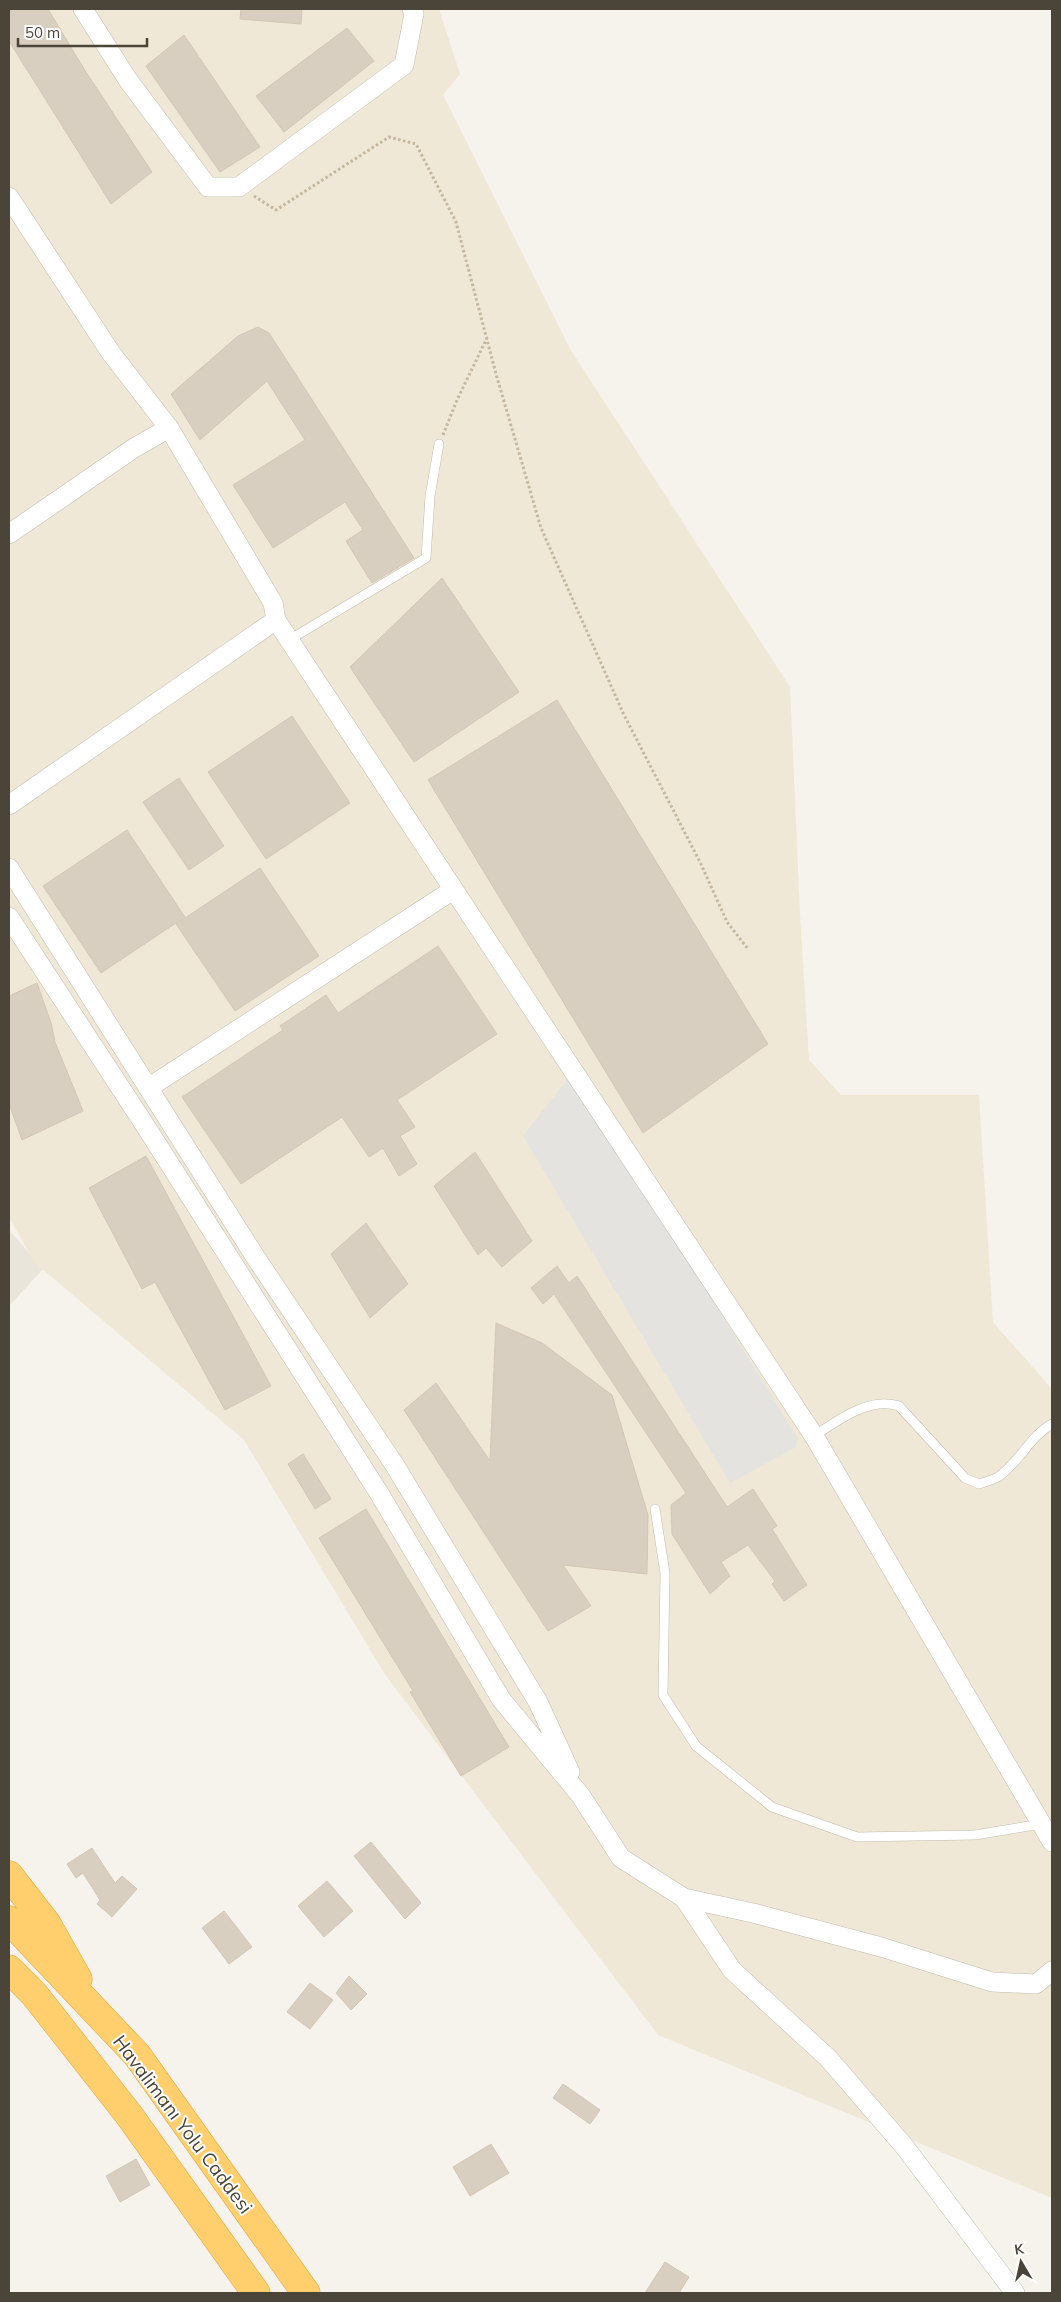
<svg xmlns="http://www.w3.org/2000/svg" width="1061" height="2302" font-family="Mulish,sans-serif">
<rect width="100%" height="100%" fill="#f6f3ec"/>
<path fill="#eae5da" d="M9,1230L43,1269L9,1306Z"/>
<path fill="#efe8d6" d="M9,9H439L460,74L443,95L570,349L790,687L800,914L809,1060L841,1095H979L993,1322L1052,1389V2198L658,2035L386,1676L244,1440L34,1262L9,1217Z"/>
<path fill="#e5e3e0" d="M573,1072L798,1439L796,1447L730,1483L523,1136Z"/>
<path fill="#d8cfc1" stroke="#d3c7b4" d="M9,9H48L84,69L152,172L111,204L9,41Z
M241,9H302L301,24L240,19Z
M347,28L374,61L284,132L256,96Z
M184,35L260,147L220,172L146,66Z
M258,327L269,333L414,558L372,583L346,541L363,530L345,502L273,548L233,485L305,440L267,381L200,440L171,394L238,336Z
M442,578L519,692L414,762L350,667Z
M557,700L768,1044L643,1133L428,780Z
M292,716L350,803L266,859L208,772Z
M179,778L224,846L189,870L143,802Z
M127,830L185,917L101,973L43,886Z
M260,868L319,956L235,1011L176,924Z
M438,946L497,1034L397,1100L415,1127L400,1136L417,1164L399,1176L383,1148L369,1157L342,1117L241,1184L182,1097L283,1030L280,1026L326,995L338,1013Z
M37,983L51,1023L55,1042L83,1111L22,1140L9,1104V996Z
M475,1152L532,1241L502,1267L486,1248L478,1255L434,1186Z
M146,1156L271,1386L225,1410L155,1282L142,1289L89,1188Z
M366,1223L408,1284L370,1318L331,1254Z
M557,1266L569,1283L577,1276L727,1507L753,1489L777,1526L772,1529L807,1585L784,1601L772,1584L775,1581L748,1545L721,1562L730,1576L710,1594L672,1534L671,1505L686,1493L554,1294L543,1304L531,1288Z
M496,1323L542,1343L612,1395L648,1515L647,1574L563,1565L591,1606L548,1631L404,1410L436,1383L490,1461Z
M303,1454L331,1499L315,1509L288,1464Z
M366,1509L509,1747L461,1776L410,1692L413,1691L319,1538Z
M371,1842L421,1903L405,1919L354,1856Z
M92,1848L115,1883L122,1876L137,1889L112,1917L97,1904L100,1900L83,1873L76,1878L67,1864Z
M327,1881L353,1911L324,1937L298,1906Z
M224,1911L252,1947L229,1964L202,1928Z
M349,1976L367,1994L351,2010L336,1993Z
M310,1983L333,2000L310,2029L287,2012Z
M563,2084L600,2110L590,2124L553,2098Z
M491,2144L509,2173L470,2196L453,2167Z
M136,2159L150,2185L120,2202L106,2176Z
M665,2262L689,2277L679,2293H645Z"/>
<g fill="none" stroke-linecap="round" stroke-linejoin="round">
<defs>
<path id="lane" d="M289,640L426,558L430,496L439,444
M814,1436C838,1420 870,1396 899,1406L965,1478L979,1484C985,1482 993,1480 998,1477C1019,1463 1030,1436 1052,1424
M655,1509L665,1573L663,1695L696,1746L772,1807L857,1837L975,1835L1041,1824"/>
<path id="street" d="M83,9L128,80L208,187H239L404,65L414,14L412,9
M9,197L111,353L169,428
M9,534L134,448L169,428L273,603L276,620L9,805
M276,620L814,1436L1052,1842
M9,868L256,1258L394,1464L538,1702L570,1772
M9,917L148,1130L379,1493L501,1699L581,1796L621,1858L684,1898L753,1913L881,1947L992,1982L1036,1984L1052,1971
M148,1088L453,890
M684,1898L732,1970L828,2058L904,2146L1015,2293"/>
<path id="highway" d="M9,1875L47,1924L78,1979
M9,1920L137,2055L306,2293
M9,1969L34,1994L129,2115L256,2293"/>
</defs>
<use href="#lane" stroke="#c2bbae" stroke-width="10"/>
<use href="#street" stroke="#c2bbae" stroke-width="20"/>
<use href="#highway" stroke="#e0a43c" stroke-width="29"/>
<path stroke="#c4b79f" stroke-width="3" stroke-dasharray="2.5 2.5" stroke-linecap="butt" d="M254,196L276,210L389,137L416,144L456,222L496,374L541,528L624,715L700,862L727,922L748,949
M443,435L457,400L487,338"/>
<use href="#lane" stroke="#fff" stroke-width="9"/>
<use href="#street" stroke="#fff" stroke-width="19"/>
<use href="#highway" stroke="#ffcf6e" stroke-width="28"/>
</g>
<g text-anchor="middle" stroke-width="4" stroke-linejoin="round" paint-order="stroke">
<g font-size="19" fill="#4b4439" stroke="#fff">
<text transform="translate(183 2124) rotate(53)" y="7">Havalimanı Yolu Caddesi</text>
</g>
</g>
<rect width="1061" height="2302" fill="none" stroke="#4b4439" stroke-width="20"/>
<g transform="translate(1021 2262) rotate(351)" stroke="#ffffff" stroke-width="4" paint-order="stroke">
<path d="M0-4L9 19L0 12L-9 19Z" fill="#4b4439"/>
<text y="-8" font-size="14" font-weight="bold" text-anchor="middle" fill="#4b4439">K</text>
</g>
<path d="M18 38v8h129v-8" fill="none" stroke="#4b4439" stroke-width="2.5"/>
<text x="25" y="38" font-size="15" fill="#4b4439" stroke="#ffffff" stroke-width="4" paint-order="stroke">50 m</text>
</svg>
